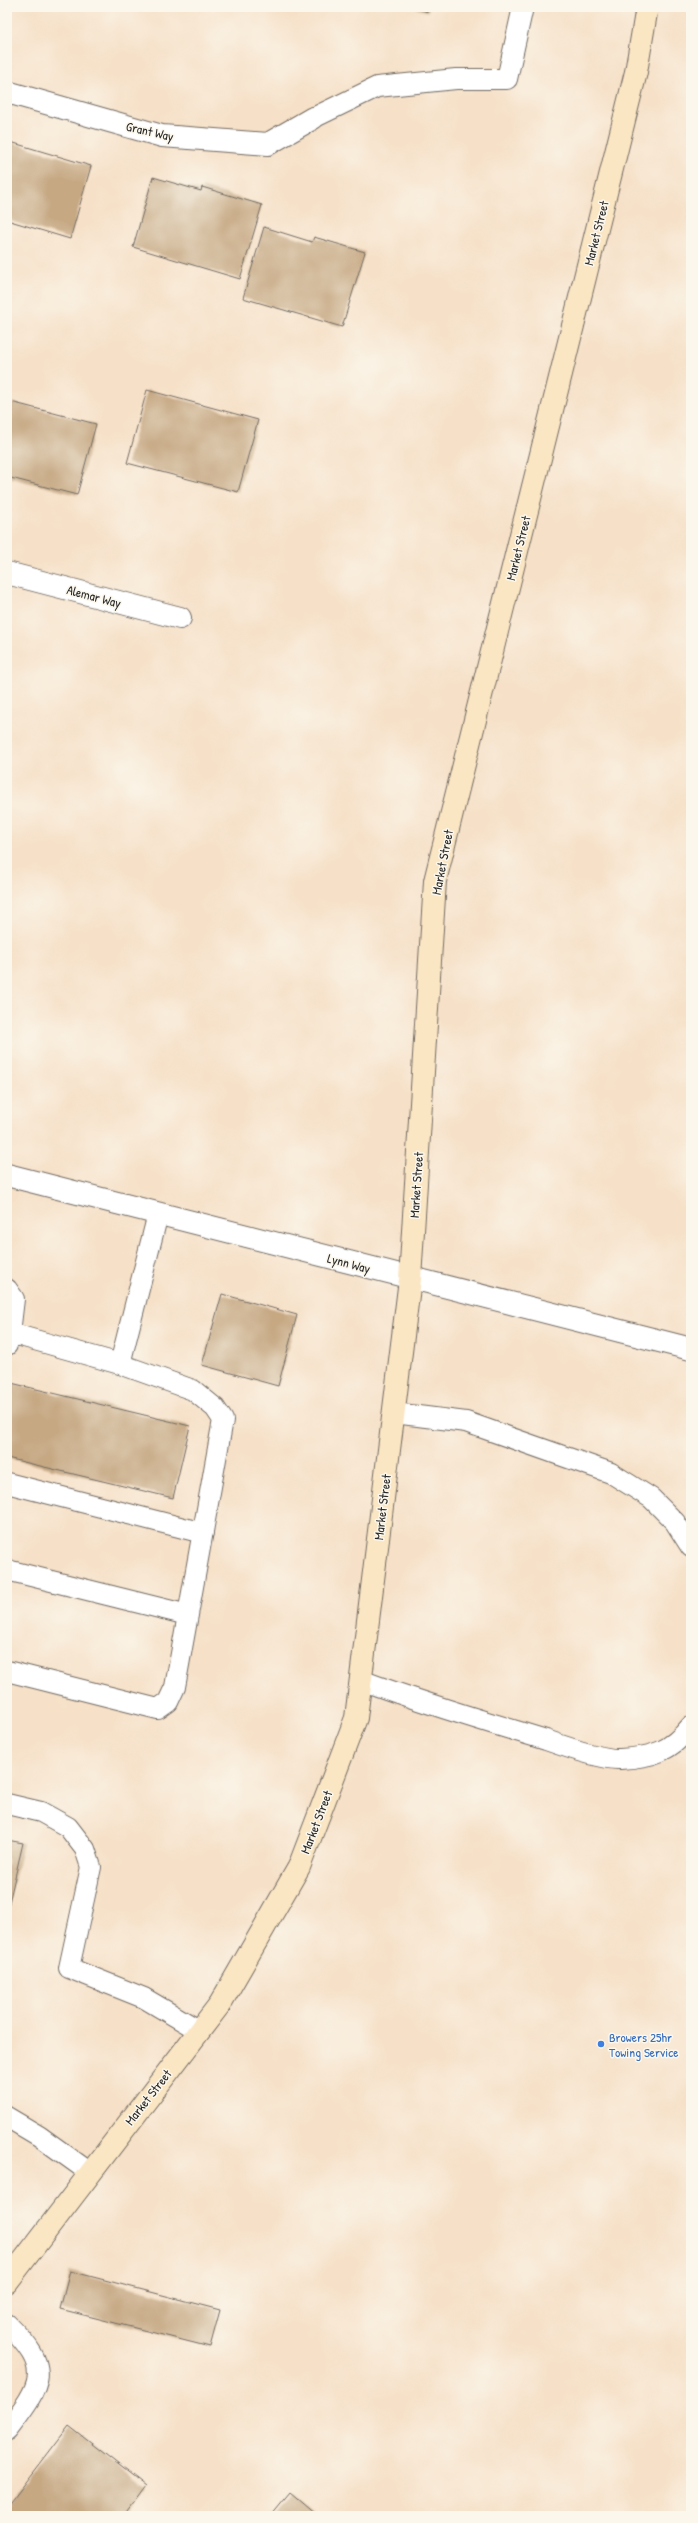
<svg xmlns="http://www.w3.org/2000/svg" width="698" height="2523" font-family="'Patrick Hand',sans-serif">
<rect width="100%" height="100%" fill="#fbf7ec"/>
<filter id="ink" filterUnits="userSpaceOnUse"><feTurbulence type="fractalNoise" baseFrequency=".025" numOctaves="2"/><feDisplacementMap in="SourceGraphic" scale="8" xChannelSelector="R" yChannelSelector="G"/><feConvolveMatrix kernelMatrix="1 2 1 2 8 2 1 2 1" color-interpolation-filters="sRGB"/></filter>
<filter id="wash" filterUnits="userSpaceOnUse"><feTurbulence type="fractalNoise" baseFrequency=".012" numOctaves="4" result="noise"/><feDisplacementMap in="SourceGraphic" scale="16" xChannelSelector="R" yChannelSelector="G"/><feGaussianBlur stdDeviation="0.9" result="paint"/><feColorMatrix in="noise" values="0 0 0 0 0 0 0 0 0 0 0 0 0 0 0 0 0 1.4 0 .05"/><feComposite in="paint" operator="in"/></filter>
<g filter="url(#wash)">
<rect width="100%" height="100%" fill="#f6e0c7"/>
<g id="blocks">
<path fill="#c6a883" d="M412,7H429L428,12Z
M7,141L91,166L70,239L7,220Z
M153,177L201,191L202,187L262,205L240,279L133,247Z
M264,227L312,242L314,237L365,252L342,327L243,298Z
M147,390L258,420L238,492L127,463Z
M7,401L96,424L77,495L7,477Z
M222,1294L297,1315L278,1386L202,1365Z
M7,1382L190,1426L173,1498L7,1458Z
M7,1840L23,1843L8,1907H7Z
M70,2271L220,2310L210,2347L60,2309Z
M69,2426L146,2486L124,2516H7V2507Z
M290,2493L317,2516H271Z"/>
</g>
</g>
<g filter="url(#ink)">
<use href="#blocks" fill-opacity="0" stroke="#726a62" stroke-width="1"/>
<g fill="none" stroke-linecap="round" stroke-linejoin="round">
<defs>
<path id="service" d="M313,118L377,87L456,79H507L523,7
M7,1289L14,1299L10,1333
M7,1345L10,1333L120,1364L193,1390L215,1408L223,1420L175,1687L168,1702L158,1709L7,1671
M120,1364L158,1214
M394,1413L466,1422L611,1473L651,1498L675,1522L691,1547
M7,1483L203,1533
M7,1570L188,1615
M361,1680C422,1703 484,1721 546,1740C563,1746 604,1760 620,1759C653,1757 670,1752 691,1726
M7,1804L41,1812L68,1827L85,1849L91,1867L69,1968L144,1998L200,2031
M7,2117L39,2136L89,2172
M7,2324C53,2369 43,2383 7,2430"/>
<path id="minor" d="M7,92L162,136L268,144L313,118
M7,573L180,618
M7,1175L691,1349"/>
<path id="secondary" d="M7,2282L220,2004L299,1867L356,1718L410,1279L435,881L636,72L647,7"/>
</defs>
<use href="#service" stroke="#726a62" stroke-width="22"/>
<use href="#minor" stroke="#726a62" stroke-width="24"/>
<use href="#secondary" stroke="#726a62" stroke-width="24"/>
<use href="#service" stroke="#fff" stroke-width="20"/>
<use href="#minor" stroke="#fff" stroke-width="22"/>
<use href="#secondary" stroke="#fbe6c4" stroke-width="22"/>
</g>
</g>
<circle fill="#3f7fe0" stroke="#fbf7ec" stroke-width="1.5" cx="601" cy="2044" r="4"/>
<g text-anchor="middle" stroke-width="3" stroke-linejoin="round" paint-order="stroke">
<g font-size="13" fill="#2b2b2b" stroke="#fbf7ec">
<text transform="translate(150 131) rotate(13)" y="5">Grant Way</text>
<text transform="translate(596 233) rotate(-76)" y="5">Market Street</text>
<text transform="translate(518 548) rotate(-76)" y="5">Market Street</text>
<text transform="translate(94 596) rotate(15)" y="5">Alemar Way</text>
<text transform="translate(442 862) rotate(-79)" y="5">Market Street</text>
<text transform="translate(416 1185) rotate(-86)" y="5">Market Street</text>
<text transform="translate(349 1263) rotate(15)" y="5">Lynn Way</text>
<text transform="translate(382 1507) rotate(-83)" y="5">Market Street</text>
<text transform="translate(316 1822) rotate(-69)" y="5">Market Street</text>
<text transform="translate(148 2097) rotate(-52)" y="5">Market Street</text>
</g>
<g font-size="13" fill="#366cbe" stroke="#fbf7ec" text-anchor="start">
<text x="609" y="2042">Browers 25hr<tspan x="609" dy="15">Towing Service</tspan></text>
</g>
</g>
<rect width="698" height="2523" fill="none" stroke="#fbf7ec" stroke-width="24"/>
</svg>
